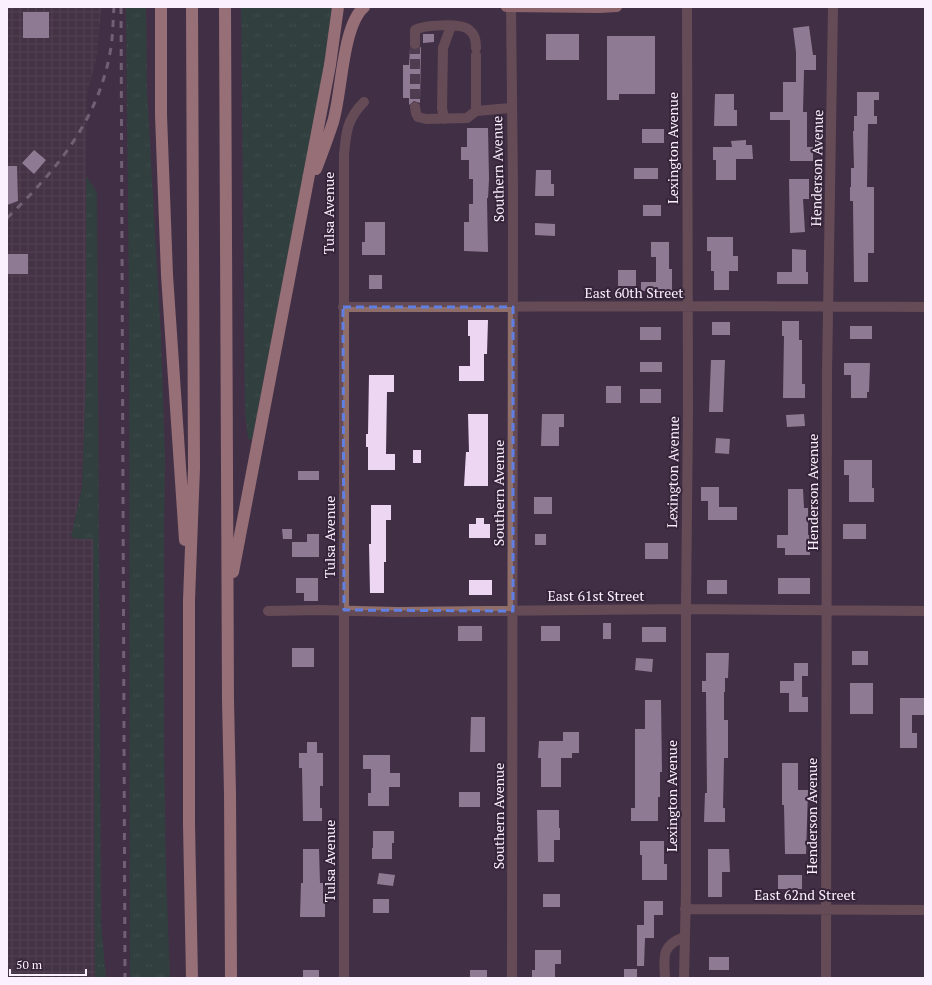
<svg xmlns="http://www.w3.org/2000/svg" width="932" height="985" font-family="'PT Serif',serif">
<defs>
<pattern id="industrial-grid" width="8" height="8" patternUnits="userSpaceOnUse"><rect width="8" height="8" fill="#483945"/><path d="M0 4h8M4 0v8" fill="none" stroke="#635661"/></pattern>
<pattern id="grass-tufts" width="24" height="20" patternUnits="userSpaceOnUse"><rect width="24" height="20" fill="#1d5339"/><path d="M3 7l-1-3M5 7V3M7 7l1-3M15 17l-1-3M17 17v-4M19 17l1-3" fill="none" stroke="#3f6c57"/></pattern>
</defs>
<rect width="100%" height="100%" fill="#412f45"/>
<path fill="url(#industrial-grid)" d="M7,7H101L97,56L87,93L86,163V375L82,487L71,537L77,539L93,538L95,978H7Z"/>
<path fill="url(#grass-tufts)" d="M126,7H146L147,90L161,338L165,457L164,539V748L166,871L170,978H130L129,303Z
M241,7H332L322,78L252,440L248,439L245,412Z
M86,176L97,192L101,922L106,978H95L93,539H77L71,537L82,487L86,375Z"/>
<path fill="#edd6f1" d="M23,12H49V38H23Z
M809,26L813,55H816V70H804L803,112H807V147H813V161H790V120H770V112H783V82H796V52L793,28Z
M423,34H434V42L423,43Z
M546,34H579V60H546Z
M607,36H655V94H619V100H607Z
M421,47L420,103L414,101L409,105V98H403V65H409L410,48L415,50Z
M857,92H879V100H874V116H877V124H868L867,187H874V253H868V282H854L853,201H850V187H851V168H854L853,131H854V116H857Z
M715,94H734V110H737V126H714Z
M467,128H488L489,179L488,198H487L488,252L464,251V222H469V204H473V179H469V160H461V147H467Z
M642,129H664V143H642Z
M746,140V145H752L753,159H736V180H716V160H713V147H732L731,141Z
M34,150L46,160L34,174L22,163Z
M7,166H17L18,201L7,205Z
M634,168H658V179H634Z
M536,170H551V184H554V196H535Z
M789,179H809V199H803L805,232L790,233Z
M643,205H661V216H643Z
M365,222H385V255H362V242H365Z
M535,223L555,224V236L535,235Z
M707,237H733V256H738V271H729V290H714V271H711V251H707Z
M651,242H669V269H672V290L641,291V282H656V257H651Z
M792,249L806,250V272H808V284H777V272H792Z
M8,254H28V274H8Z
M618,270H636V286H618Z
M369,275H382V289H369Z
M468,320H488L487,354H484V381H459V366H470V336H468Z
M782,321H799V340H802V384H805V398H783L784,336H782Z
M712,322H730V335H712Z
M850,326H872V339H850Z
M640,327H661V340H640Z
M711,360H725L723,412H709Z
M640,362H662V372H640Z
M844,363H870L869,392H867V398H851V375H844Z
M369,375H394V392H387L386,454H395V470H368V447H366V434H368Z
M606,386H621V403H606Z
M640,389H661V403H640Z
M468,414H488V486H464L466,452H469Z
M542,414H564V427H559V446H541Z
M804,414L805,426L787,427L786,415Z
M716,438L730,439L729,454L715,453Z
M413,450H421V463H413Z
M844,460H872V488H874V502H849V475H844Z
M298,471H319V480H298Z
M701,487H719V507H737V520H708V501H701Z
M788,489H803L804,508H808V535H810V555H785V548H777V535H788Z
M534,497H552V514H534Z
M371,505H391V520H386V562H384V593H370L369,544H371Z
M476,518H484V524H490V538H469V524H476Z
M843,524H866V539H843Z
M282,529H292V539H283Z
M307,534H319V557H292V542H307Z
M535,534H546V545H535Z
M645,543H668V559H645Z
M296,578H318V601H304V593H296Z
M778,578H810V594H778Z
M469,580H492V595H469Z
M707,580H727V594H707Z
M603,623H611V639H603Z
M458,626H482V641H458Z
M541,626H560V641H541Z
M642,627H666V642H642Z
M292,648H314V667H292Z
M852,651H868V665H852Z
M706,653H729L728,678H725V692H724V720H728V758H724L723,808H725V822H704L705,793H707L706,692H702V681H706Z
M636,658L653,659L652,672L635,670Z
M794,663H808V676H802V697H808V712H789V693H780V681H794Z
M850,683H873V714H850Z
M900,698H925V715H912V733H917V748H900Z
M645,700H661L662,772H660V797H658V821H631V808H635V729H645Z
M471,717H485V752H470Z
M563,732H579V753H572V758H561V787H541V758H538L539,741H563Z
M307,742H317V753H323V786H320V808H322V821H303L302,768H299V753H307Z
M363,755H390V773H400V787H389V806H368V793H371V769H363Z
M782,763H798V790H808L806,854H785L784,805H782Z
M459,792H480V807H459Z
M537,810H559V828H560V840H554V862H538Z
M373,831H394V843H392V859H372V848H373Z
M640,841H664V864H667V880H642V855H640Z
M303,849H319L320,883H323V903H325V917H300L301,883H303Z
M708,849H729L730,872H722V897H708Z
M379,873L395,875L393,886L377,884Z
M778,875H802V889H778Z
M543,894H560V907H543Z
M373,899H389V913H373Z
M644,901H663V915H654V938H645L644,966H637V925H644Z
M535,950H561V964H555V978H532V970H535Z
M709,957H729V970H709Z
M624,969H637V978H624Z
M303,970H319V978H303Z
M470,970H487V978H470Z"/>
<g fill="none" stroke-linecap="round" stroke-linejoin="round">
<path stroke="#5d4c61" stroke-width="10" stroke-dasharray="10 5" stroke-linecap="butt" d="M415,44V107"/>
<path stroke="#8f6e69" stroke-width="10" d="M511,7L513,190L512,978
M415,44V30C423,25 460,23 468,29C475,34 476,40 476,48
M476,55V111
M415,107L416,113L418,117L426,119L467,118L476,111L511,108
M444,119L442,108L443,48L451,26
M343,307C537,307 731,305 925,307
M268,611L320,610L397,612L686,609L925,611
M685,909L925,910
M344,978V155C346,132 347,119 364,102
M665,978C664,956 661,946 684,937
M684,978L686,890V609L688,411L687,7
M826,978L827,374L833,7"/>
<path stroke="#e5a399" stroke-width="10" d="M506,7L599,8L617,7"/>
<path stroke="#fdbcb3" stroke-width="12" d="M161,7V115L167,275L185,540
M192,7L194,468L189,600V824L192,978
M225,7L228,700L230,793L231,978
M316,169C322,153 328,138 333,122C342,93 342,26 364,7
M233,572L330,65L338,7"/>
<path stroke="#aa9cad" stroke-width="3" stroke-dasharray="7 7" stroke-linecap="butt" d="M121,7L125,978
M7,218C57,170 100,118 111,47C113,34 113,20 114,7"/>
</g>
<path d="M0 0H932V985H0ZM343,307H513V611L344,610Z" fill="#412f45" fill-opacity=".55" fill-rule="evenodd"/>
<path fill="none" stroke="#607fe3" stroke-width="3" stroke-dasharray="8 5" stroke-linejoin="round" d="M343,307H513V611L344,610Z"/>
<g text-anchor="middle" stroke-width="4" stroke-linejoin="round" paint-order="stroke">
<g font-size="14" fill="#fbf0fd" stroke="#36253a">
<text transform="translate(673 148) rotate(-90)" y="5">Lexington Avenue</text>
<text transform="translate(817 168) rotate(-89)" y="5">Henderson Avenue</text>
<text transform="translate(498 169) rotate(-91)" y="5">Southern Avenue</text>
<text transform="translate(329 213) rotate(-90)" y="5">Tulsa Avenue</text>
<text x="634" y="298">East 60th Street</text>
<text transform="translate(673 472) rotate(-89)" y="5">Lexington Avenue</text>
<text transform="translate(813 492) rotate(-90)" y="5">Henderson Avenue</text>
<text transform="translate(499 493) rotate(-90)" y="5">Southern Avenue</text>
<text transform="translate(330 537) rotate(-90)" y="5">Tulsa Avenue</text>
<text x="596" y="601">East 61st Street</text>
<text transform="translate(672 796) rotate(-90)" y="5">Lexington Avenue</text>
<text transform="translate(499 816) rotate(-90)" y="5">Southern Avenue</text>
<text transform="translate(812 816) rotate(-90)" y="5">Henderson Avenue</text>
<text transform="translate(330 861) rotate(-90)" y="5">Tulsa Avenue</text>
<text x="805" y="900">East 62nd Street</text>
</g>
</g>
<rect width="932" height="985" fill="none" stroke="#fbf0fd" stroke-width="16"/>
<path d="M10 969v6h76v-6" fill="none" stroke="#fbf0fd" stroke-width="2"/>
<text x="16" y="969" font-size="12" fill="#fbf0fd" stroke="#36253a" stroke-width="3" paint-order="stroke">50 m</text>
</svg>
